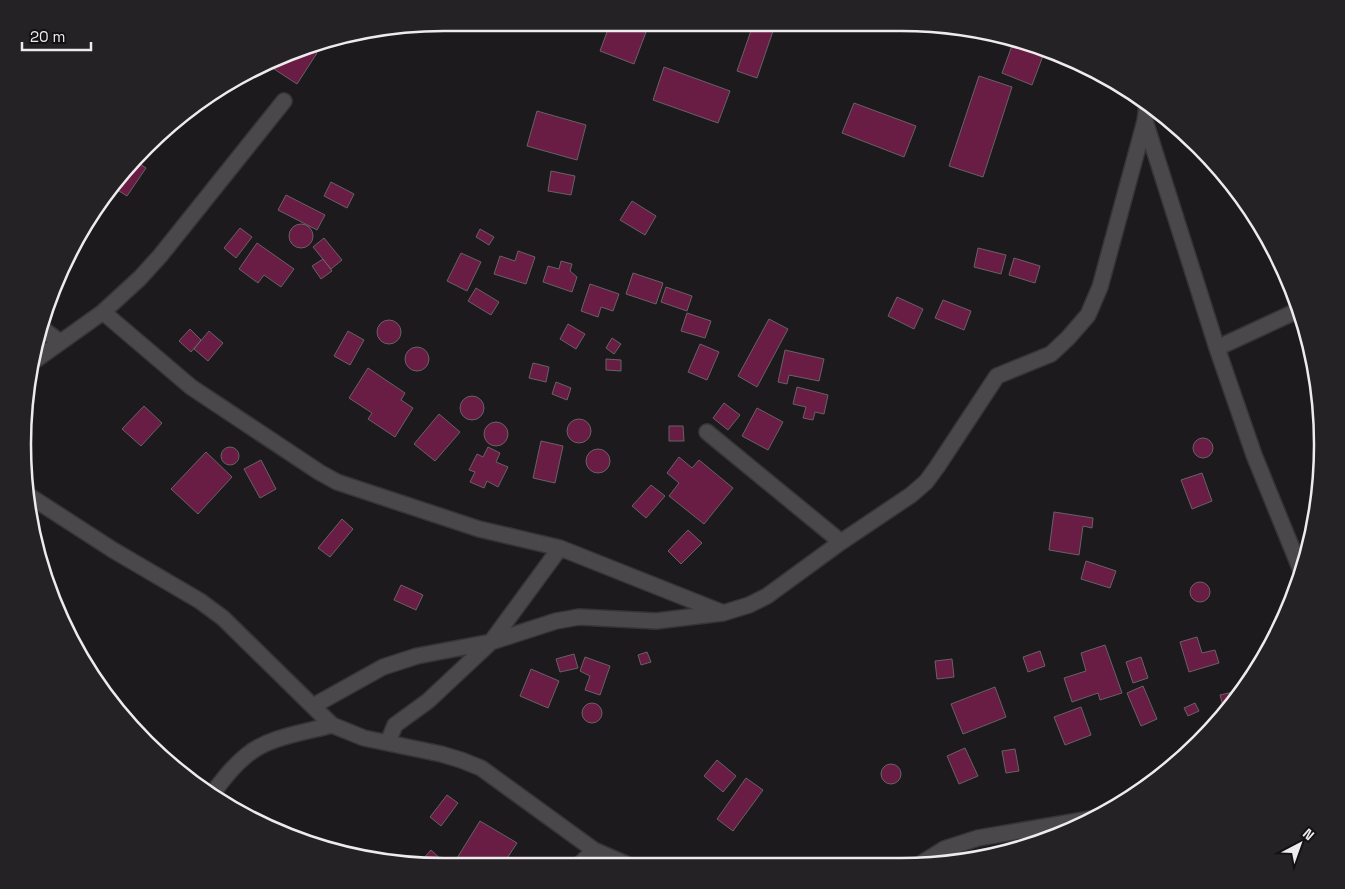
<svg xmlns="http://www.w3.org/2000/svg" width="1345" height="889" font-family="'Space Grotesk',sans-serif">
<rect width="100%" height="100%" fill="#1d1a1e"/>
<path fill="#691c44" stroke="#676264" d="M610,24H649L634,64L600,51Z
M753,25H775L757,78L737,71Z
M1013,43L1044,53L1032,85L1002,73Z
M307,46L317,53L297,84L271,67L274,62Z
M664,67L730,91L718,123L653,100Z
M979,76L1012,87L983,177L949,166Z
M854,103L916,126L904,157L842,133Z
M537,111L586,125L577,160L527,146Z
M137,162L146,168L127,196L111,186Z
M551,171L575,176L571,195L548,191Z
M331,182L354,194L347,208L324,196Z
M286,195L325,215L317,230L278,210Z
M632,201L656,216L645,235L620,220Z
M289 236a12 12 0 1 1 24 0a12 12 0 1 1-24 0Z
M240,228L252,237L236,258L224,248Z
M480,229L494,237L489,245L476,237Z
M324,238L342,260L331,269L313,247Z
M257,243L294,269L281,287L264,275L258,283L239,269Z
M978,248L1006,255L1001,274L974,267Z
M518,251L535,257L526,284L494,274L500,256L515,261Z
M461,253L481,262L467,291L447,281Z
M1014,258L1040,266L1035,283L1009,275Z
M323,259L332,271L321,279L312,266Z
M561,261L572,264L570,271L577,277L572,292L543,282L548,266L559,269Z
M633,273L663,283L656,304L626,294Z
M590,284L619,294L613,311L601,307L598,317L581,311Z
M666,287L692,296L687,311L661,302Z
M476,288L499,302L491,315L468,301Z
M897,297L923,309L914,329L888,316Z
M943,300L971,311L964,330L935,318Z
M687,313L711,321L705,338L681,331Z
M769,319L788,329L757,387L738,376Z
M377 332a12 12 0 1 1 24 0a12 12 0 1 1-24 0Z
M568,324L585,334L576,349L560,339Z
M190,329L201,340L191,352L179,341Z
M209,331L223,343L208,361L194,349Z
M348,331L364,340L350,365L334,356Z
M612,338L621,344L614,354L606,348Z
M700,344L719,352L707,380L688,372Z
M405 359a12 12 0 1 1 24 0a12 12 0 1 1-24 0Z
M785,350L824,359L819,381L789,375L787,384L778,382Z
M606,359L621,360V371L606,370Z
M533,363L549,367L546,382L529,378Z
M368,368L405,393L401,400L413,408L395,437L368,419L372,413L349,398Z
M556,382L571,388L567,400L552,394Z
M797,387L828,395L824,414L815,412L813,420L803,418L806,407L793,404Z
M460 408a12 12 0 1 1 24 0a12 12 0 1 1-24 0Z
M724,403L740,415L728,430L713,418Z
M144,406L162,423L141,446L122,429Z
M757,408L783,422L768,450L742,436Z
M439,414L460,432L435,461L414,444Z
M567 431a12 12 0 1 1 24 0a12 12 0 1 1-24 0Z
M484 434a12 12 0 1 1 24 0a12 12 0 1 1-24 0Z
M669,426H683L684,441H669Z
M1193 448a10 10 0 1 1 20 0a10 10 0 1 1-20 0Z
M541,441L563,446L555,483L533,478Z
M221 456a9 9 0 1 1 18 0a9 9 0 1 1-18 0Z
M488,447L500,453L496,462L508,467L498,487L487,481L484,488L470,482L475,472L469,470L477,454L483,457Z
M586 461a12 12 0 1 1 24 0a12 12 0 1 1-24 0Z
M206,452L232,477L198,514L171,489Z
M679,457L692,468L699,460L733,488L704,524L669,496L679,483L667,473Z
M261,460L276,489L260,498L244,469Z
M1202,473L1212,501L1192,509L1181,480Z
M651,485L665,496L646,518L632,506Z
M1054,512L1093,518L1092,528L1083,526L1079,555L1049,550Z
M342,519L353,529L330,557L318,548Z
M688,530L702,543L681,564L668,551Z
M1086,561L1116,571L1110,588L1081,579Z
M1190 592a10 10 0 1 1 20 0a10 10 0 1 1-20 0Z
M401,585L423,595L416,610L394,600Z
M1197,637L1202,653L1215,650L1219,663L1189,672L1180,642Z
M1105,645L1122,693L1100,700L1098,693L1072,702L1064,678L1086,671L1081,653Z
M1040,651L1045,666L1028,672L1023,657Z
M647,652L651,662L641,665L638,655Z
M574,654L578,668L560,672L556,659Z
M585,657L610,666L600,695L585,690L590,676L580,671Z
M1141,657L1148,678L1133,683L1126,662Z
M952,659L954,677L937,679L935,661Z
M531,669L559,681L548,708L520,696Z
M1143,686L1157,719L1141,726L1127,693Z
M995,687L1006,717L963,734L951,704Z
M1242,690L1225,713L1220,695Z
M1195,703L1199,711L1188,716L1184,708Z
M582 713a10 10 0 1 1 20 0a10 10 0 1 1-20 0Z
M1081,707L1091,735L1065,745L1054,717Z
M965,748L978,776L959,784L947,756Z
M1015,749L1019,771L1006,773L1002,751Z
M717,760L736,776L723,792L704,776Z
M881 774a10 10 0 1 1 20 0a10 10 0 1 1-20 0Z
M746,778L763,790L733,831L717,819Z
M447,795L458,803L441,826L430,817Z
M480,821L517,843L504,863H454Z
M431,850L445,863H426L422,860Z"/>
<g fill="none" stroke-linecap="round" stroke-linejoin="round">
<defs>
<path id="street" d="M1147,106L1145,121L1217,348L1254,455L1302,573
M103,312L191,387L319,472L337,482L479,529L560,548L721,612
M44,330L60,342
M1217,348L1299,310
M37,359L103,312L140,278L160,256L284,101
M707,432L841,542
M31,497L113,550L200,601L223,618L332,725L364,738L441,754L461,760L481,768L594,850L626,864
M313,706L383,667L417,656L491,642L556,621L579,617L656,621L723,613L749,605L767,596L841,542L911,495L926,482L937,467L997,376L1051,354L1068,338L1088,315L1100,287L1145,121
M388,742L395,725L428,701L491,642L560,548
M213,793C223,779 233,766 247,755C268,737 306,732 332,725
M580,864L594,850
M917,866L944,849L978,838L1095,818"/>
</defs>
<use href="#street" stroke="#363436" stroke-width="18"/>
<use href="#street" stroke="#4b484c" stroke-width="15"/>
</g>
<path d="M0 0H1345V889H0ZM444 31H901A413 413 0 0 1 1314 444V445A413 413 0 0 1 901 858H444A413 413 0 0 1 31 445V444A413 413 0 0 1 444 31Z" fill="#252226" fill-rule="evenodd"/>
<path fill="none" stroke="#eeebee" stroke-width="2.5" d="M444 31H901A413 413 0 0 1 1314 444V445A413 413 0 0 1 901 858H444A413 413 0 0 1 31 445V444A413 413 0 0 1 444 31Z"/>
<g transform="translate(1300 844) rotate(41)" stroke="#141115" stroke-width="4" paint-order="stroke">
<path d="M0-4L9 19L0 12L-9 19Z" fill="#eeebee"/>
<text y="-8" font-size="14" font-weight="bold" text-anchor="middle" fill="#eeebee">N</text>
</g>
<path d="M22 42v8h69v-8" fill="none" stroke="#eeebee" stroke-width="2.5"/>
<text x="30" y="42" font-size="15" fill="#eeebee" stroke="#141115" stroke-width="4" paint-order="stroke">20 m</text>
</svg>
